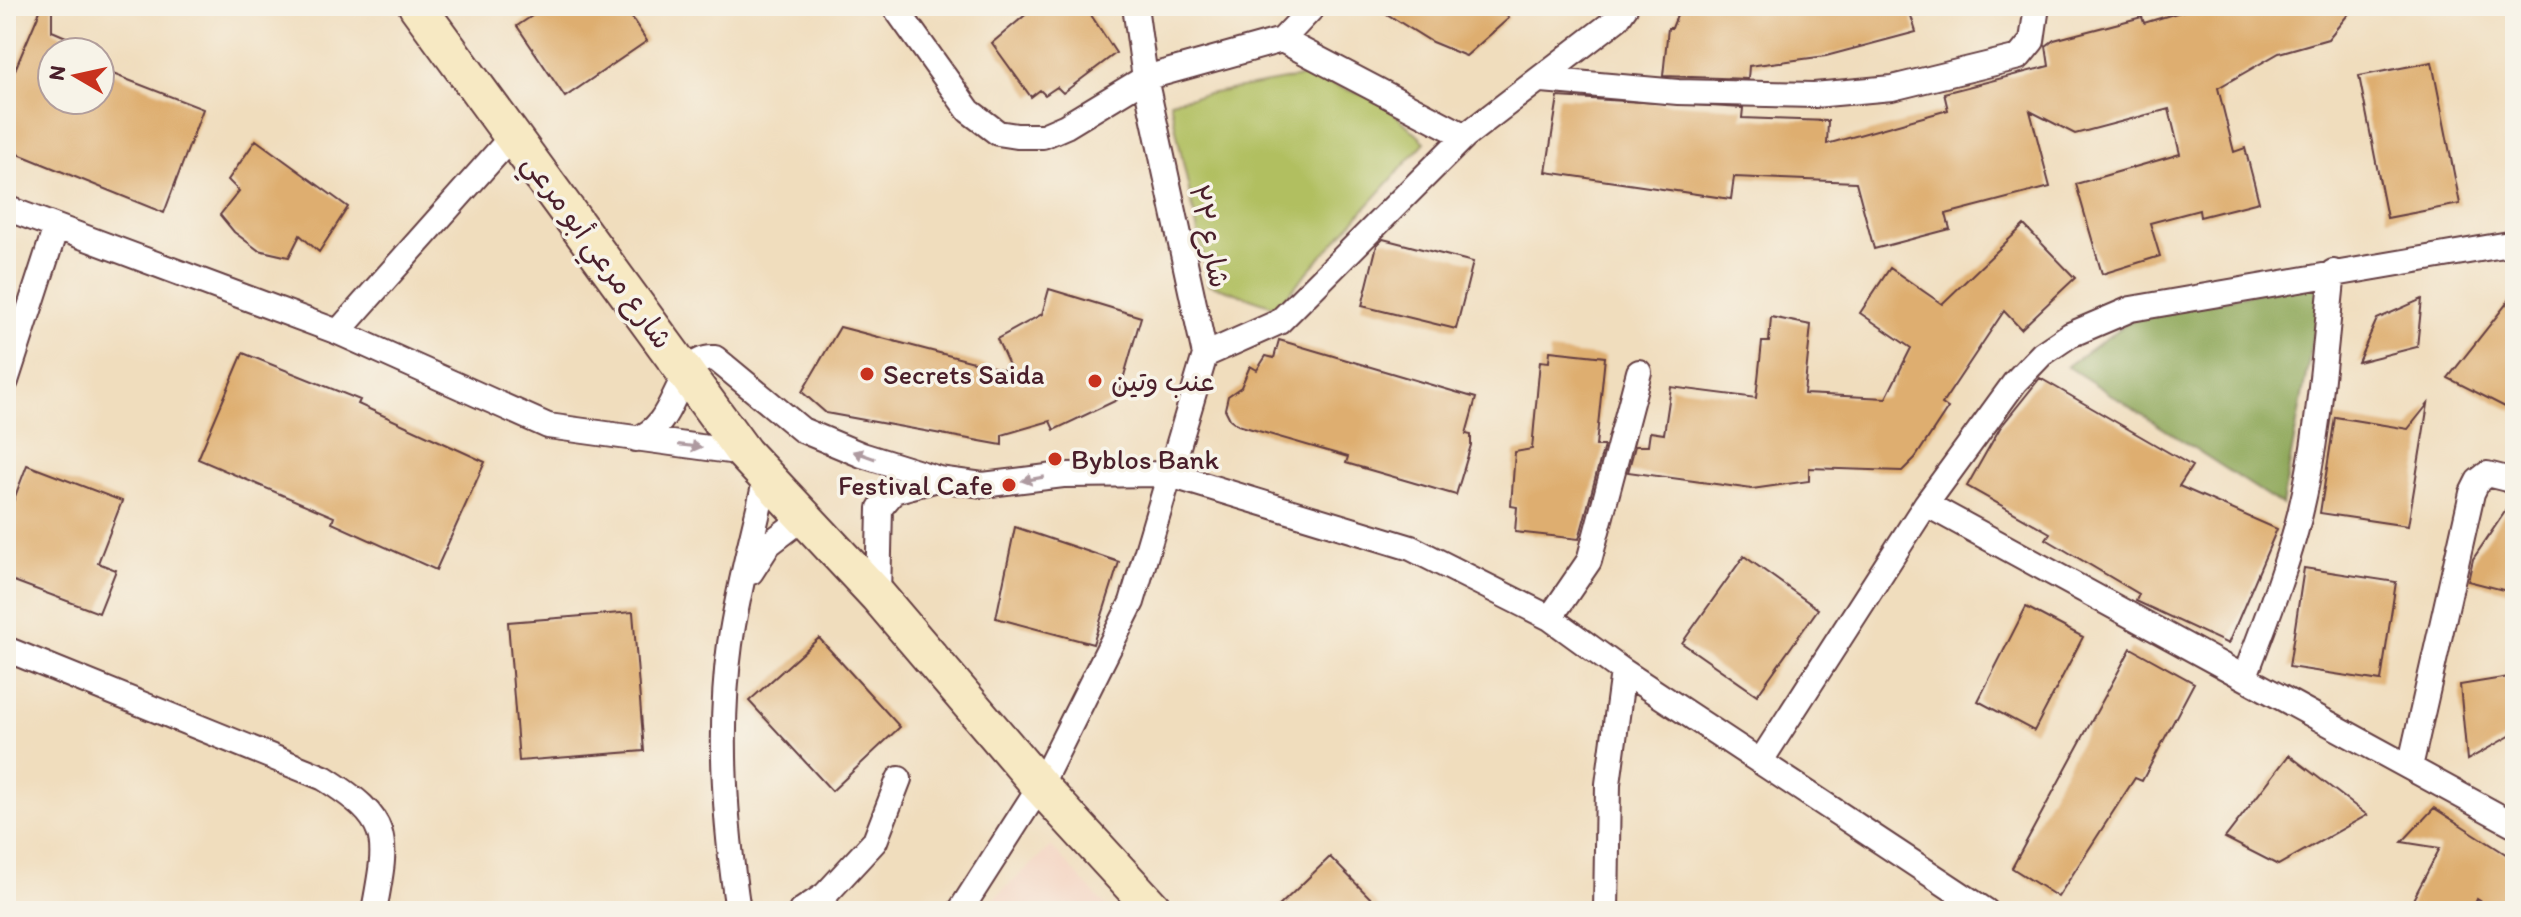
<svg xmlns="http://www.w3.org/2000/svg" width="2521" height="917" font-family="Itim,'Playpen Sans Arabic',sans-serif">
<rect width="100%" height="100%" fill="#f7f3e8"/>
<filter id="ink" filterUnits="userSpaceOnUse"><feTurbulence type="fractalNoise" baseFrequency=".0125" numOctaves="2"/><feDisplacementMap in="SourceGraphic" scale="16" xChannelSelector="R" yChannelSelector="G"/><feConvolveMatrix kernelMatrix="1 2 1 2 8 2 1 2 1" color-interpolation-filters="sRGB"/></filter>
<filter id="wash" filterUnits="userSpaceOnUse"><feTurbulence type="fractalNoise" baseFrequency=".006" numOctaves="4" result="noise"/><feDisplacementMap in="SourceGraphic" scale="32" xChannelSelector="R" yChannelSelector="G"/><feGaussianBlur stdDeviation="1.8" result="paint"/><feColorMatrix in="noise" values="0 0 0 0 0 0 0 0 0 0 0 0 0 0 0 0 0 1.4 0 .05"/><feComposite in="paint" operator="in"/></filter>
<g filter="url(#wash)">
<rect width="100%" height="100%" fill="#f0ddbd"/>
<path fill="#f4d3c1" d="M1051,846L1110,911H980Z"/>
<path fill="#b1bf61" stroke="#7e6f46" stroke-width="2" d="M1306,76L1381,101L1425,142L1276,307L1209,284L1170,101Z"/>
<path fill="#8ca657" stroke="#6b6241" stroke-width="2" d="M2324,278L2282,505L2067,366L2132,320Z"/>
<g id="blocks">
<path fill="#deae6f" d="M42,6H52V31L101,52H52V100H100V69L203,109L164,213L6,149V91Z
M547,6H624L647,41L565,97L517,26Z
M1036,6H1085L1116,53L1063,93L1057,87L1045,95L1040,90L1031,97L992,43Z
M1374,6H1495L1509,18L1466,56L1432,42Z
M1681,6H1908L1916,32L1826,56L1749,66L1748,79L1663,76L1668,28H1672Z
M2200,6H2355L2328,39L2279,53L2218,88L2234,152L2245,148L2259,202L2200,217L2199,210L2150,223L2160,256L2102,274L2076,184L2180,154L2169,109L2075,134L2030,111L2050,187L1946,214L1950,229L1874,249L1856,182L1734,177L1731,199L1546,172L1558,97L1743,108L1742,118L1828,121L1827,144L1948,110L1944,93L2049,66L2046,46L2054,40L2142,17L2144,23Z
M2432,62L2460,204L2387,218L2359,76Z
M256,140L348,207L319,252L300,235L289,257L258,250L234,232L220,215L239,191L228,180Z
M2024,225L2075,278L2021,329L2004,311L1942,404L1948,408L1915,458L1902,471L1809,468V481L1752,489L1628,472L1635,446H1648L1650,432L1664,434L1671,387L1756,398L1762,342H1769L1771,317L1811,325L1804,394L1886,398L1911,348L1860,313L1890,268L1942,304Z
M1383,239L1473,262L1456,329L1362,306L1377,245Z
M1049,289L1141,317L1117,400L1054,430L1050,421L1002,435V445L826,413L802,392L840,327L1012,372L997,339L1042,314Z
M2515,293V412L2448,378Z
M2422,299L2417,347L2358,362L2377,319Z
M1279,340L1476,398L1466,434L1471,435V445L1456,495L1346,463L1348,457L1238,425L1230,419L1225,409L1228,396L1241,387L1250,366L1257,370L1266,356L1274,358Z
M1550,351L1605,357L1596,446H1604L1579,539L1515,532L1517,507L1511,506L1515,452L1532,449L1540,361L1549,362Z
M243,353L360,400L358,404L485,462L436,570L332,523L334,517L198,459Z
M2040,378L2192,466L2179,486L2277,529L2228,644L2136,601L2139,594L2046,539L2050,533L1967,486L2000,428Z
M2428,404L2408,526L2320,513L2335,417L2408,429Z
M27,465L122,501L98,563L116,570L99,613L6,578V520Z
M2515,497V593L2468,581L2473,559Z
M1015,527L1119,562L1093,644L996,618Z
M1744,556L1818,609L1757,695L1682,643Z
M2304,568L2396,582L2381,681L2289,667Z
M2026,607L2083,637L2034,731L1978,701Z
M633,612L644,751L519,761L508,622Z
M819,638L900,727L832,791L749,701Z
M2131,648L2194,683L2142,781L2135,778L2058,897L2012,868Z
M2515,676V733L2467,760L2460,685Z
M2289,755L2367,815L2278,865L2225,838Z
M2434,808L2515,860L2512,911H2496L2477,899L2472,911H2407L2440,848L2402,842Z
M1330,857L1383,911H1274Z"/>
</g>
</g>
<g filter="url(#ink)">
<use href="#blocks" fill-opacity="0" stroke="#633c41" stroke-width="2"/>
<g fill="none" stroke-linecap="round" stroke-linejoin="round">
<defs>
<path id="street" d="M894,6L969,111L998,133L1017,136H1043L1066,126L1145,78L1282,40L1465,136
M1282,40L1314,6
M1542,80L1678,92L1814,95L1892,88L2019,57L2032,41L2037,6
M6,208L338,332L548,426L744,453
M338,332L514,134
M1205,355L1279,322L1465,136L1617,19L1626,6
M6,381L56,227
M636,439C681,425 672,356 715,358L802,430L862,455L936,478
M1926,504L2515,825
M751,572L769,544L803,518
M878,596L880,508L894,491L938,479L983,485L1063,475L1167,474L1411,548L1550,618L1623,671L1986,911
M1550,618L1589,561L1639,372
M6,649L324,778C392,821 388,836 374,911
M2245,676C2265,623 2286,570 2300,514C2319,436 2324,353 2333,272
M1762,759L1926,504L2015,382L2042,354L2070,335L2131,309L2515,243
M2410,767L2472,493L2478,481L2487,474L2515,481
M738,911C725,823 718,732 730,644C738,588 754,532 766,477
M801,911L825,895L875,841L899,779
M960,911L1040,786L1132,602L1205,355L1145,78L1135,6
M1606,911L1608,784L1623,671"/>
<path id="secondary" d="M417,6L744,453L878,596L1040,786L1155,911"/>
</defs>
<use href="#street" stroke="#633c41" stroke-width="28"/>
<use href="#secondary" stroke="#633c41" stroke-width="40"/>
<use href="#street" stroke="#fff" stroke-width="24"/>
<use href="#secondary" stroke="#f7e9c3" stroke-width="36"/>
</g>
<defs><path id="oneway-solid" d="M-6-.8H1V-3.2L6.5 0L1 3.2V.8H-6Z" transform="scale(2)"/></defs>
<g fill="#ae9aa0">
<use href="#oneway-solid" transform="translate(690 446) rotate(7)"/>
<use href="#oneway-solid" transform="translate(864 455) rotate(-161)"/>
<use href="#oneway-solid" transform="translate(1033 479) rotate(170)"/>
</g>
</g>
<g fill="#c8321e" stroke="#f7f3e8" stroke-width="3">
<circle cx="867" cy="374" r="8"/>
<circle cx="1095" cy="381" r="8"/>
<circle cx="1055" cy="459" r="8"/>
<circle cx="1009" cy="485" r="8"/>
</g>
<g text-anchor="middle" stroke-width="7" stroke-linejoin="round" paint-order="stroke">
<g font-size="28" fill="#4a1f2b" stroke="#f7f3e8">
<text transform="translate(1210 236) rotate(78)" y="10">شارع ٣٣</text>
<text transform="translate(598 251) rotate(54)" y="10">شارع مرعي أبو مرعي</text>
</g>
<g font-size="28" fill="#4a1f2b" stroke="#f7f3e8" text-anchor="start">
<text x="883" y="384">Secrets Saida</text>
<text x="1111" y="391">عنب وتين</text>
<text x="1071" y="469">Byblos Bank</text>
<text x="993" y="495" text-anchor="end">Festival Cafe</text>
</g>
</g>
<rect width="2521" height="917" fill="none" stroke="#f7f3e8" stroke-width="32"/>
<g transform="translate(76 76) rotate(279)"><circle r="38" fill="#f7f3e8" stroke="#b29e9c" stroke-width="2"/>
<path d="M0-6L14 30L0 20L-14 30Z" fill="#c8321e"/>
<text y="-12" font-size="22" font-weight="bold" text-anchor="middle" fill="#4a1f2b">N</text>
</g>
</svg>
